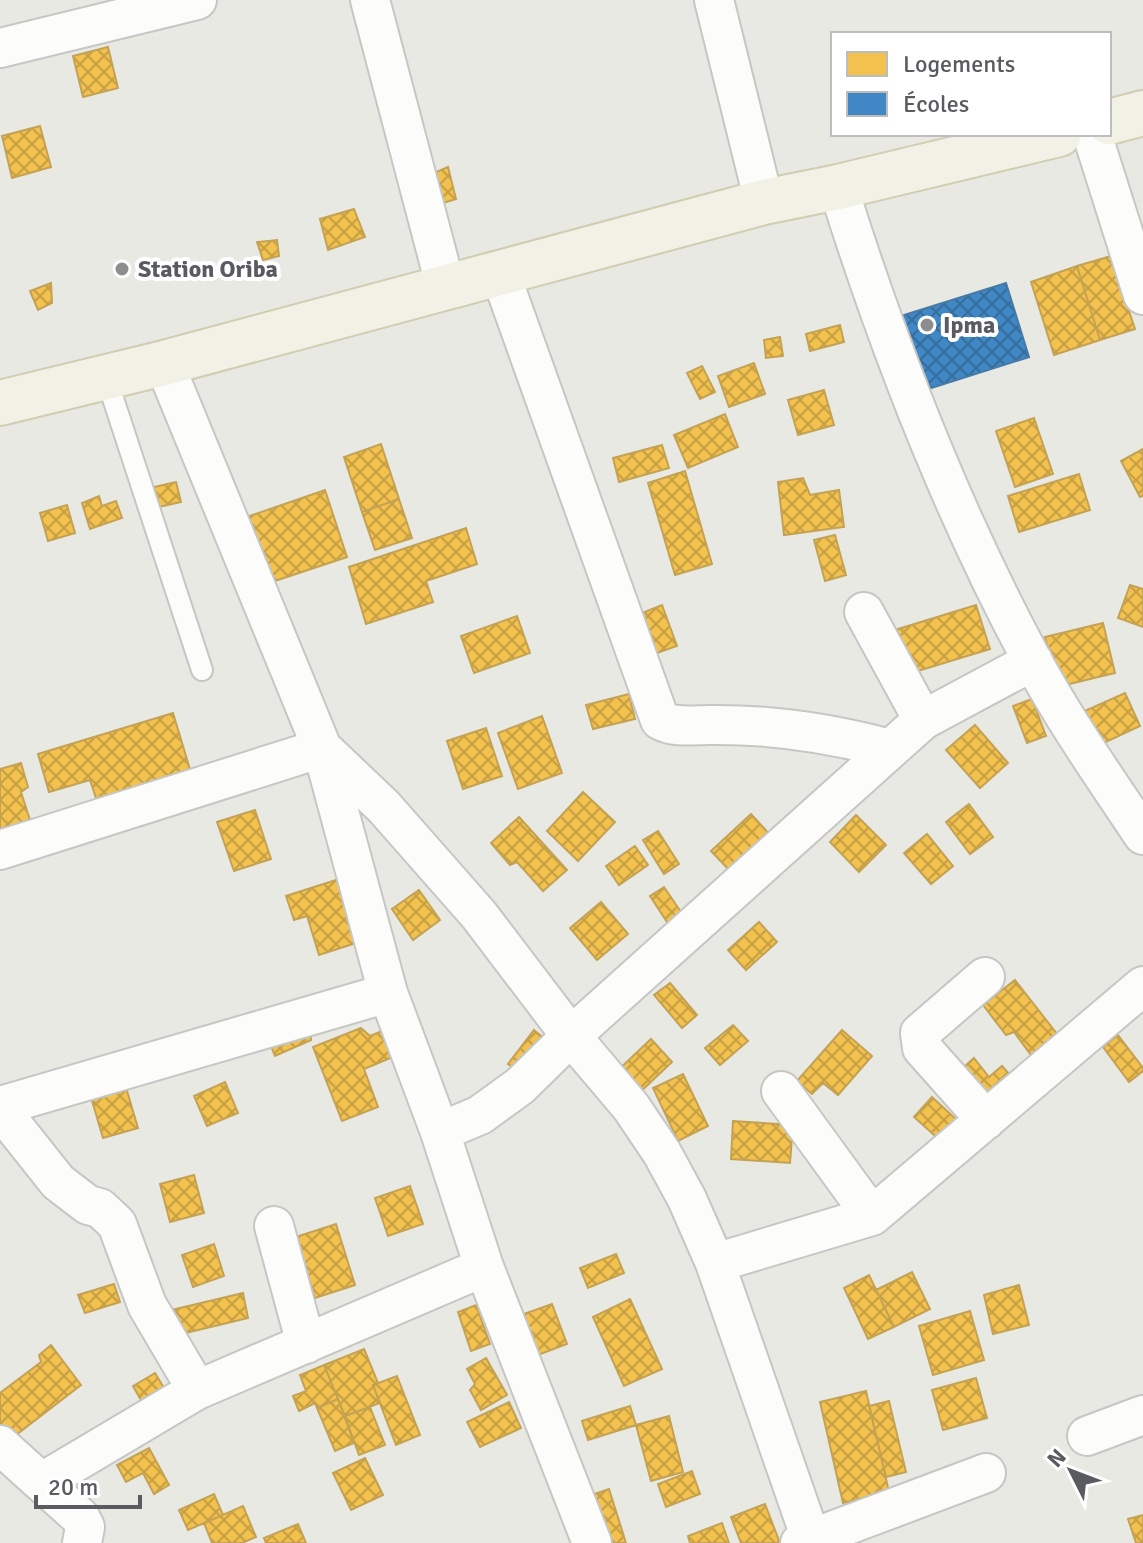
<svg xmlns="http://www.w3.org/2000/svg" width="1143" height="1543" font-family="Signika,sans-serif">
<defs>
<pattern id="homes-cross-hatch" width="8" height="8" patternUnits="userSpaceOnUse" patternTransform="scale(2)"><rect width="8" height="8" fill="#f2c14e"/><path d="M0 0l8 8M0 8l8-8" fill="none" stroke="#c7a044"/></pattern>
<pattern id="schools-cross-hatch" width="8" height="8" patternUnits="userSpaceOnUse" patternTransform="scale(2)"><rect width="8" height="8" fill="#3f88c5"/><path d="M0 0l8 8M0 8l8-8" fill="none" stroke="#366d9b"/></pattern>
</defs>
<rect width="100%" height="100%" fill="#e9e9e3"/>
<path fill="url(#homes-cross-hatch)" stroke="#c4a254" stroke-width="2" d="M108,47L118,88L83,97L73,56Z
M40,126L51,167L12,178L2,136Z
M448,167L456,199L433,206L425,177Z
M354,209L365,237L328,250L320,219Z
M277,240L279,256L263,260L257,242Z
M1111,256L1135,329L1100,340L1077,266Z
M1077,266L1100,340L1054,355L1031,282Z
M51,283L52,303L38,310L30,291Z
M840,325L844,342L810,351L806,334Z
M780,337L783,356L766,358L764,340Z
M754,363L765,394L729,407L718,376Z
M702,366L715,392L700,399L687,373Z
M824,390L834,425L798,435L788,400Z
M725,414L738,447L688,468L674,435Z
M1034,418L1053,474L1015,487L996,431Z
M381,444L399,499L362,512L344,457Z
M662,445L669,468L619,482L613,458Z
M1143,449V496L1140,497L1121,461Z
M685,471L712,564L675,575L648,483Z
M1079,474L1090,510L1019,532L1008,496Z
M803,478L810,495L839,490L844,527L784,535L778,482Z
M176,482L181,502L154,508L150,488Z
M325,490L347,557L263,585L241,519Z
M99,496L102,506L116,501L122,518L90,529L82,503Z
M399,499L412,538L375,550L362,512Z
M67,505L75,533L48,541L40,513Z
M466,528L477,564L426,581L433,602L366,624L349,567Z
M835,535L846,575L825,581L814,540Z
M1130,585L1143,589V627L1118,618Z
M662,605L677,646L646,657L632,617Z
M976,605L990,649L908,674L895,630Z
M517,616L530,653L474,673L461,636Z
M1103,623L1115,673L1057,687L1045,637Z
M1125,693L1140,726L1093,748L1078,714Z
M629,694L635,719L593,729L586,705Z
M1032,699L1046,736L1027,743L1013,706Z
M173,713L192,776L98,804L90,780L49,792L38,754Z
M542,716L562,773L518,789L498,733Z
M975,725L1008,763L980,788L946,750Z
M486,728L502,776L463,789L447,741Z
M21,763L28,787L21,792L31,823L0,833V769Z
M583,792L615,822L578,861L547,831Z
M969,804L993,837L970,854L946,822Z
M255,810L271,859L234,871L217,822Z
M751,814L771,836L731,872L711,851Z
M856,815L886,845L859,872L830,842Z
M519,817L567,870L543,891L517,862L510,865L491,843Z
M658,831L679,864L664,874L643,840Z
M927,834L953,866L931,884L904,853Z
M635,846L648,865L619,885L606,866Z
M339,879L359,942L319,955L307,916L294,920L286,896Z
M664,887L683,915L669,925L650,896Z
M419,890L440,920L413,940L392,909Z
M601,902L628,934L597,960L570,928Z
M759,922L777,942L746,970L728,950Z
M1015,980L1061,1039L1034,1059L1014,1032L1006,1035L983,1005Z
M670,983L697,1015L682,1028L654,995Z
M733,1025L748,1041L720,1065L705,1048Z
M310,1028L311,1040L275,1056L270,1044Z
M361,1028L370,1036L389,1028L400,1054L364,1069L378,1107L342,1121L313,1047Z
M534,1030L547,1041L522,1074L508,1064Z
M842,1030L872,1056L838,1095L823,1083L812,1094L797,1081Z
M1118,1035L1143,1068V1071L1129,1082L1103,1047Z
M651,1039L672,1062L636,1096L615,1073Z
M974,1058L989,1077L1002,1066L1017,1083L985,1110L955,1075Z
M683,1074L708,1126L678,1141L653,1088Z
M225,1082L238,1113L207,1126L194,1096Z
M125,1084L138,1128L103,1138L90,1094Z
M932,1097L959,1122L942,1142L914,1117Z
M733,1121L793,1125L790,1163L731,1159Z
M194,1175L204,1213L170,1222L160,1184Z
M410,1186L423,1224L388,1236L375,1198Z
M336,1224L355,1285L315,1298L296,1237Z
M214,1244L224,1276L193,1287L182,1255Z
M616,1254L624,1273L588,1288L580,1268Z
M912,1272L930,1309L894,1327L876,1290Z
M869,1275L894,1327L868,1339L844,1288Z
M114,1284L120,1302L85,1313L78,1295Z
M1019,1285L1029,1325L993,1334L984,1295Z
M243,1293L248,1318L169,1337L163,1312Z
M630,1299L662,1369L624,1386L593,1317Z
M552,1304L567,1344L530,1358L515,1317Z
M476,1305L490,1344L471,1351L458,1312Z
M970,1311L984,1360L933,1375L919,1326Z
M51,1345L81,1385L12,1438L0,1422V1393L41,1362L39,1355Z
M364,1349L378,1383L373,1385L380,1403L345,1416L324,1365Z
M486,1358L507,1395L481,1410L470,1390L475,1384L467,1369Z
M324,1365L338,1399L317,1408L315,1403L299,1411L293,1396L306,1391L300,1375Z
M155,1373L167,1393L145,1407L133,1386Z
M397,1376L420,1435L396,1445L373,1385Z
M976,1378L987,1418L943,1430L932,1390Z
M866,1391L889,1492L843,1503L820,1402Z
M338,1399L354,1443L335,1451L317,1408Z
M889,1401L906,1472L886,1477L869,1406Z
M509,1402L521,1428L480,1447L467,1422Z
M630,1406L636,1425L588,1440L582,1421Z
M370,1407L385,1445L359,1455L345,1416Z
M669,1416L683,1472L651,1481L636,1425Z
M149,1448L169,1485L154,1494L143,1473L126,1482L117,1465Z
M365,1458L383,1495L351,1510L333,1473Z
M692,1471L700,1494L666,1507L658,1484Z
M609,1489L626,1543H600L586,1497Z
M214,1494L223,1515L188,1530L179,1510Z
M765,1504L780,1543H741L731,1517Z
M243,1506L256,1537L242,1543H212L204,1523Z
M1143,1515V1543H1136L1128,1519Z
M722,1523L729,1543H690L688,1536Z
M298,1524L306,1543H266L264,1538Z"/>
<path fill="url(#schools-cross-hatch)" stroke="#477aa7" stroke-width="2" d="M1006,283L1029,357L922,391L898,317Z"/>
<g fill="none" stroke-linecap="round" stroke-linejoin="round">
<defs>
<path id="lane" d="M106,377L202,670"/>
<path id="street" d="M370,0L446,288
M714,0L764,202
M0,48L197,0
M1092,134L1143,295
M838,187C889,349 951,510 1032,660C1065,721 1105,778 1143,835
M500,273L660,720C673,728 694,725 709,725C771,724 830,733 890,749
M164,363L322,748L388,993L440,1132L484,1267L592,1543
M864,612L923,720
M0,850L322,748L384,807L479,915L571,1036L631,1107L662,1153L687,1199L715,1263L811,1539
M985,977L920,1033L922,1048L986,1120
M781,1091L872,1216
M0,1106L388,993
M0,1109L58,1182L88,1205L100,1208L117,1224L147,1305L197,1390
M440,1132L480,1115L520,1086L571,1036L923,720L1033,661
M274,1226L306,1344
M715,1263L872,1216L1143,986
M1087,1436L1143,1415
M0,1445L80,1517L85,1527L82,1543
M42,1482L197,1390L484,1267
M800,1543L986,1473"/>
<path id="primary" d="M1109,122L1143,113
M0,403L164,363L764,202L838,187L1059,134"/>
</defs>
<use href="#lane" stroke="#c6c7c5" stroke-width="24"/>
<use href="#street" stroke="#c6c7c5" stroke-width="42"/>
<use href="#primary" stroke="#d0cdb2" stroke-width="48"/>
<use href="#lane" stroke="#fcfcfb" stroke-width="20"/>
<use href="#street" stroke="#fcfcfb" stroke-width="38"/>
<use href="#primary" stroke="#f1f1e6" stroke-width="44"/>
</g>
<g fill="#8b8d8e" stroke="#fff" stroke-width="3">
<circle cx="122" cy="269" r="8"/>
<circle cx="927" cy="325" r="8"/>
</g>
<g text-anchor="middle" stroke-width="8" stroke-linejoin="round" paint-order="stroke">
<g font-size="24" font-weight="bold" fill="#595b61" stroke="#fff" text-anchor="start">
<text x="138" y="277">Station Oriba</text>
<text x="943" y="333">Ipma</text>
</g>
</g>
<rect x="831" y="32" width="280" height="104" fill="#ffffff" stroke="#bdbdc0" stroke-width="2"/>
<rect x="847" y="52" width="40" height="24" fill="#f2c14e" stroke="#bdbdc0" stroke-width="2"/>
<text x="903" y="72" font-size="24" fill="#595b61">Logements</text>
<rect x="847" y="92" width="40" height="24" fill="#3f88c5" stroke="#bdbdc0" stroke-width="2"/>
<text x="903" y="112" font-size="24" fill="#595b61">Écoles</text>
<g transform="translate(1071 1471) rotate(312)" stroke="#ffffff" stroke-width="6" paint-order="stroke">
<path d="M0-6L14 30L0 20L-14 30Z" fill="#595b61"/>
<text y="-12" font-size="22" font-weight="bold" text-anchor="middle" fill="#595b61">N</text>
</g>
<path d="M36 1495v12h104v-12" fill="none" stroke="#595b61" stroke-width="4"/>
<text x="48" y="1495" font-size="24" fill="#595b61" stroke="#ffffff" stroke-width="6" paint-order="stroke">20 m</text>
</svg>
